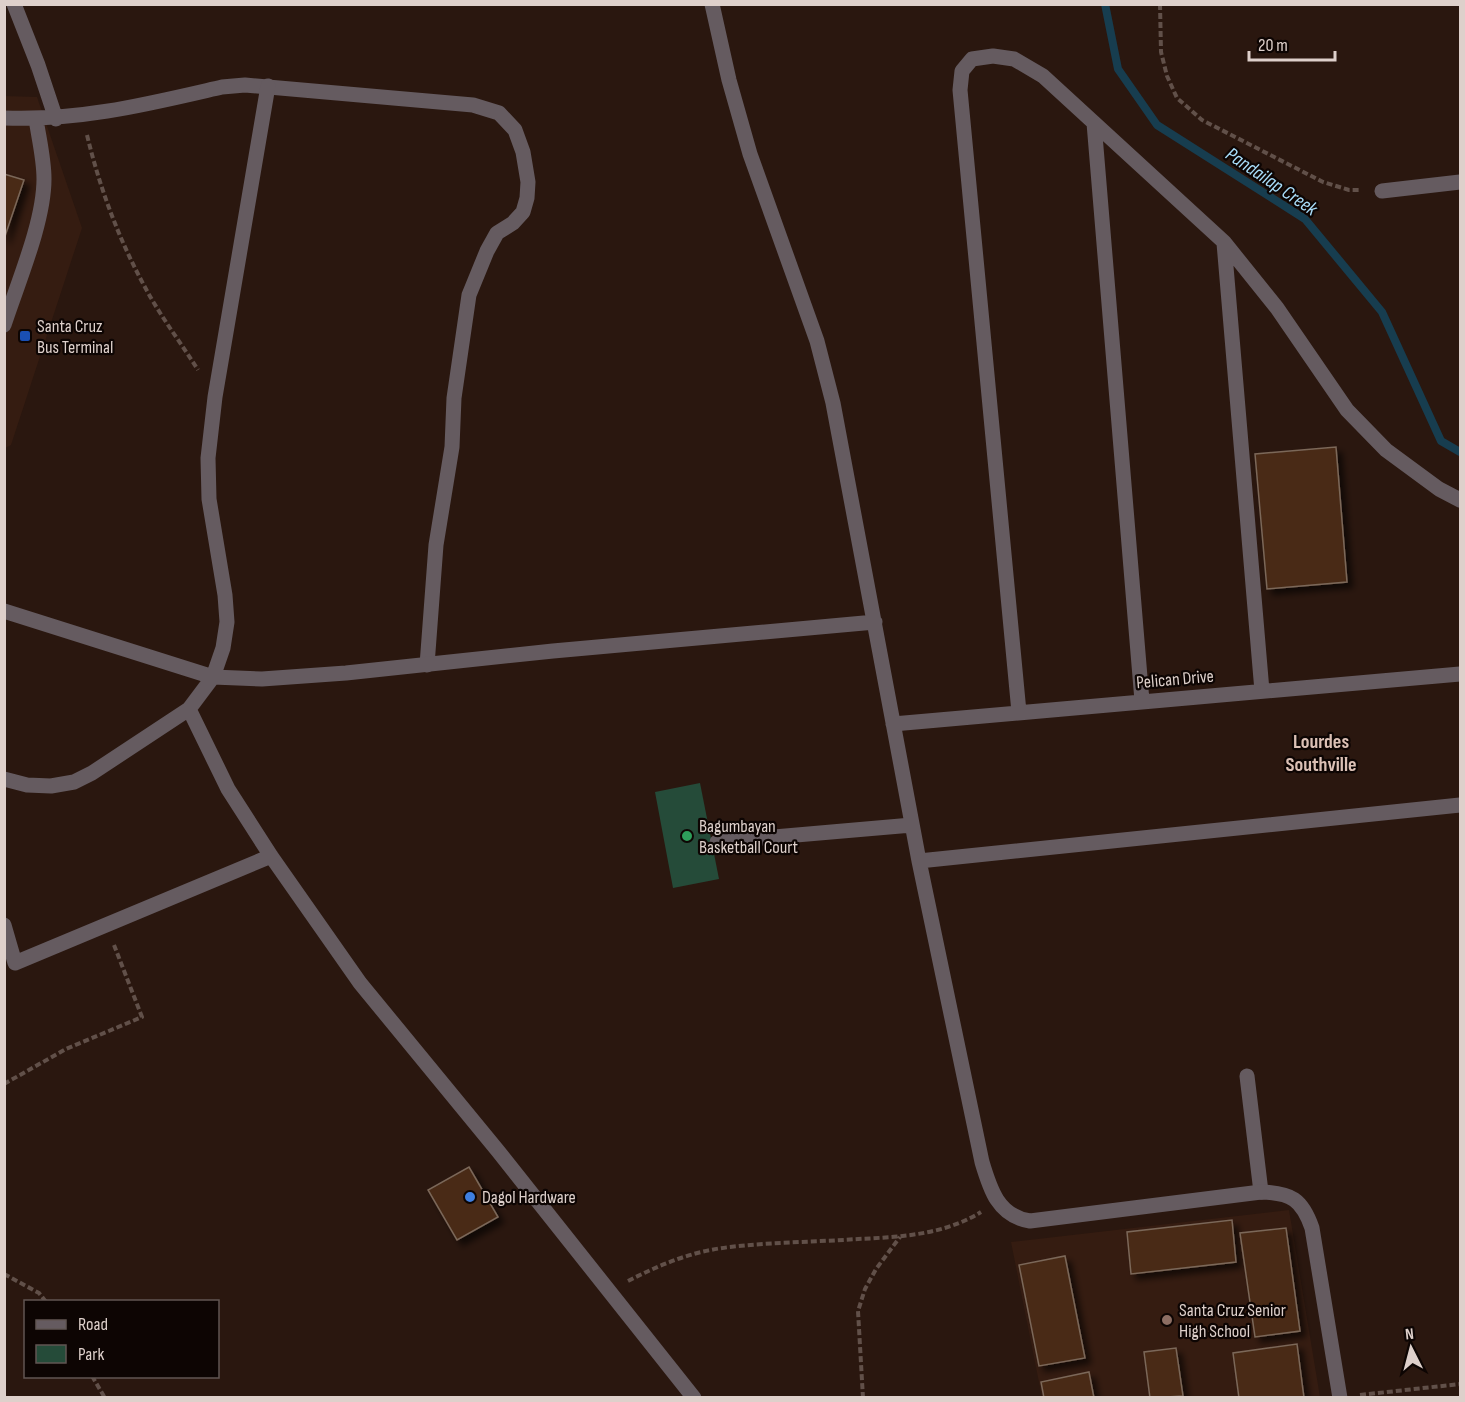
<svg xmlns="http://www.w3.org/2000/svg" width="1465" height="1402" font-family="'Sofia Sans Condensed',sans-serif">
<defs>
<filter id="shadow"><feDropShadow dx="5.5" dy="5.5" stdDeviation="3" flood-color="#0009"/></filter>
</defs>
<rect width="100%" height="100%" fill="#2a170f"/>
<path fill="#351c11" d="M4,96L37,97L82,228L11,445L5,448Z
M1289,1210L1320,1397H1042L1011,1242Z"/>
<path fill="#254b39" d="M700,783L719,879L673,888L655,792Z"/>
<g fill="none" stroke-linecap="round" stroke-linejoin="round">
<path stroke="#173d4f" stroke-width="8" d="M1105,4L1118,69L1157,125L1305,219L1382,312L1441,441L1460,452"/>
</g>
<path fill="#482b17" stroke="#7b6759" stroke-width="1.5" filter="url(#shadow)" d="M4,174L24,180L4,239Z
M1336,447L1347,582L1267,589L1255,454Z
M469,1167L498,1217L457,1240L428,1190Z
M1232,1220L1236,1262L1131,1274L1127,1232Z
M1286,1228L1300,1331L1255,1337L1240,1233Z
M1065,1256L1085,1358L1039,1366L1019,1265Z
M1297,1344L1304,1398H1239L1233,1353Z
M1176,1348L1183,1396L1150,1398L1144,1352Z
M1089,1372L1094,1398H1044L1041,1382Z"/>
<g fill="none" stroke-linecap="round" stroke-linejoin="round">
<path stroke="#615049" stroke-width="4" stroke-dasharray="6 3" stroke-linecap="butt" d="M1160,4L1161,52L1167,76L1177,98L1202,120L1323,182L1349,190H1361
M87,135C100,189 119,240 146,289C161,317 181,343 198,370
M4,1084L66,1049L142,1017L114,945
M4,1274L39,1293L46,1302
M628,1281C661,1264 693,1251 730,1247C772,1242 816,1242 858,1239C900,1237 944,1235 981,1212
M92,1376L105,1398
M1360,1395L1460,1384
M863,1398L858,1311L865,1289L876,1269L900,1237"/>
<path stroke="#655b60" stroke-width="15" d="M14,4L38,65L56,119
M4,118C81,121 148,104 222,87L245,85L473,105L499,113L515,130L523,152L528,182L527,198L523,212L513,223L497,233L487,251L469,295L454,398L452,447L436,545L427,665
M4,325C18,282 44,222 44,179C44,159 39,139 36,119
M1247,1076L1261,1192"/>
<path stroke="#655b60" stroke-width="15" d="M712,4L729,80L750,154L817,341L833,403L919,861L982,1162C990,1189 998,1216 1030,1221L1261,1192C1291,1193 1302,1199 1312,1228L1340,1398
M1094,123L1142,701
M1382,191L1460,182
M1224,243L1262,691
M4,611L213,677L262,679L346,673L553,651L875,622
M189,709L228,789L271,856L360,983L498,1151L694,1398
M1019,712L960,90L962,71L972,59L993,56L1014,59L1043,76L1224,242L1277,308L1347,410L1386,450L1439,489L1460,500
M893,724L1460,674
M4,779L27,785L51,786L74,782L92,773L189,709L213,677L223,648L227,622L225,595L209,499L208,458L215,397L268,86
M717,842L912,825
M919,861L1460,805
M4,925L15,963L271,856"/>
</g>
<rect fill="#1a4fb4" stroke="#0d0503" stroke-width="2" x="19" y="330" width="12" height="12" rx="3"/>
<circle fill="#2e9e5b" stroke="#0d0503" stroke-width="2" cx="687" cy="836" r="6"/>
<circle fill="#3f7fe0" stroke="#0d0503" stroke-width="2" cx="470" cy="1197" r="6"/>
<circle fill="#8d6e63" stroke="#0d0503" stroke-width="2" cx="1167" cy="1320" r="6"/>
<g text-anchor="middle" stroke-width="4.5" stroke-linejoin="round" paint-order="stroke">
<g font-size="18" fill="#ded0cb" stroke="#0d0503" text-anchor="start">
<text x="37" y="332">Santa Cruz<tspan x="37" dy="21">Bus Terminal</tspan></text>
<text x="699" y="832">Bagumbayan<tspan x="699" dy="21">Basketball Court</tspan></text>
<text x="482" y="1203">Dagol Hardware</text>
<text x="1179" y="1316">Santa Cruz Senior<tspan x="1179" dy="21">High School</tspan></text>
</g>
<g font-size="18" fill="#ded0cb" stroke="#0d0503">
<text transform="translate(1175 679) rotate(-5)" y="6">Pelican Drive</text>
</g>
<g font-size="20" font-style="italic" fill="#a8dcf8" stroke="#0d0503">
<text transform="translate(1272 181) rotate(34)" y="7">Pandailap Creek</text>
</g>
<g font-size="20" font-weight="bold" fill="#dbc0b5" stroke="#0d0503">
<text x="1321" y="748">Lourdes<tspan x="1321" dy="23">Southville</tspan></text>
</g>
</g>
<rect width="1465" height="1402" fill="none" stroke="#ded0cb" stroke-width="12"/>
<rect x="24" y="1300" width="195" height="78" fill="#0d0503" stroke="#615653" stroke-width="1.5"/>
<rect x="36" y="1320" width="30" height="9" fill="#655b60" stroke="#615653" stroke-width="1.5"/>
<text x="78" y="1330" font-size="18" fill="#ded0cb">Road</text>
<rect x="36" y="1345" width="30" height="18" fill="#254b39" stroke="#615653" stroke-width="1.5"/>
<text x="78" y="1360" font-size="18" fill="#ded0cb">Park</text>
<g transform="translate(1411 1348) rotate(354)" stroke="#0d0503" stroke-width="4.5" paint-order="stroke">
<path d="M0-4.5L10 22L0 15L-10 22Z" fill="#ded0cb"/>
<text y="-9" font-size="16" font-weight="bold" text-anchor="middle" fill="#ded0cb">N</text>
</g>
<path d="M1249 51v9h86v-9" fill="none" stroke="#ded0cb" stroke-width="3"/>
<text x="1258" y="51" font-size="18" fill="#ded0cb" stroke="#0d0503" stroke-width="4.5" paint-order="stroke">20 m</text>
</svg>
